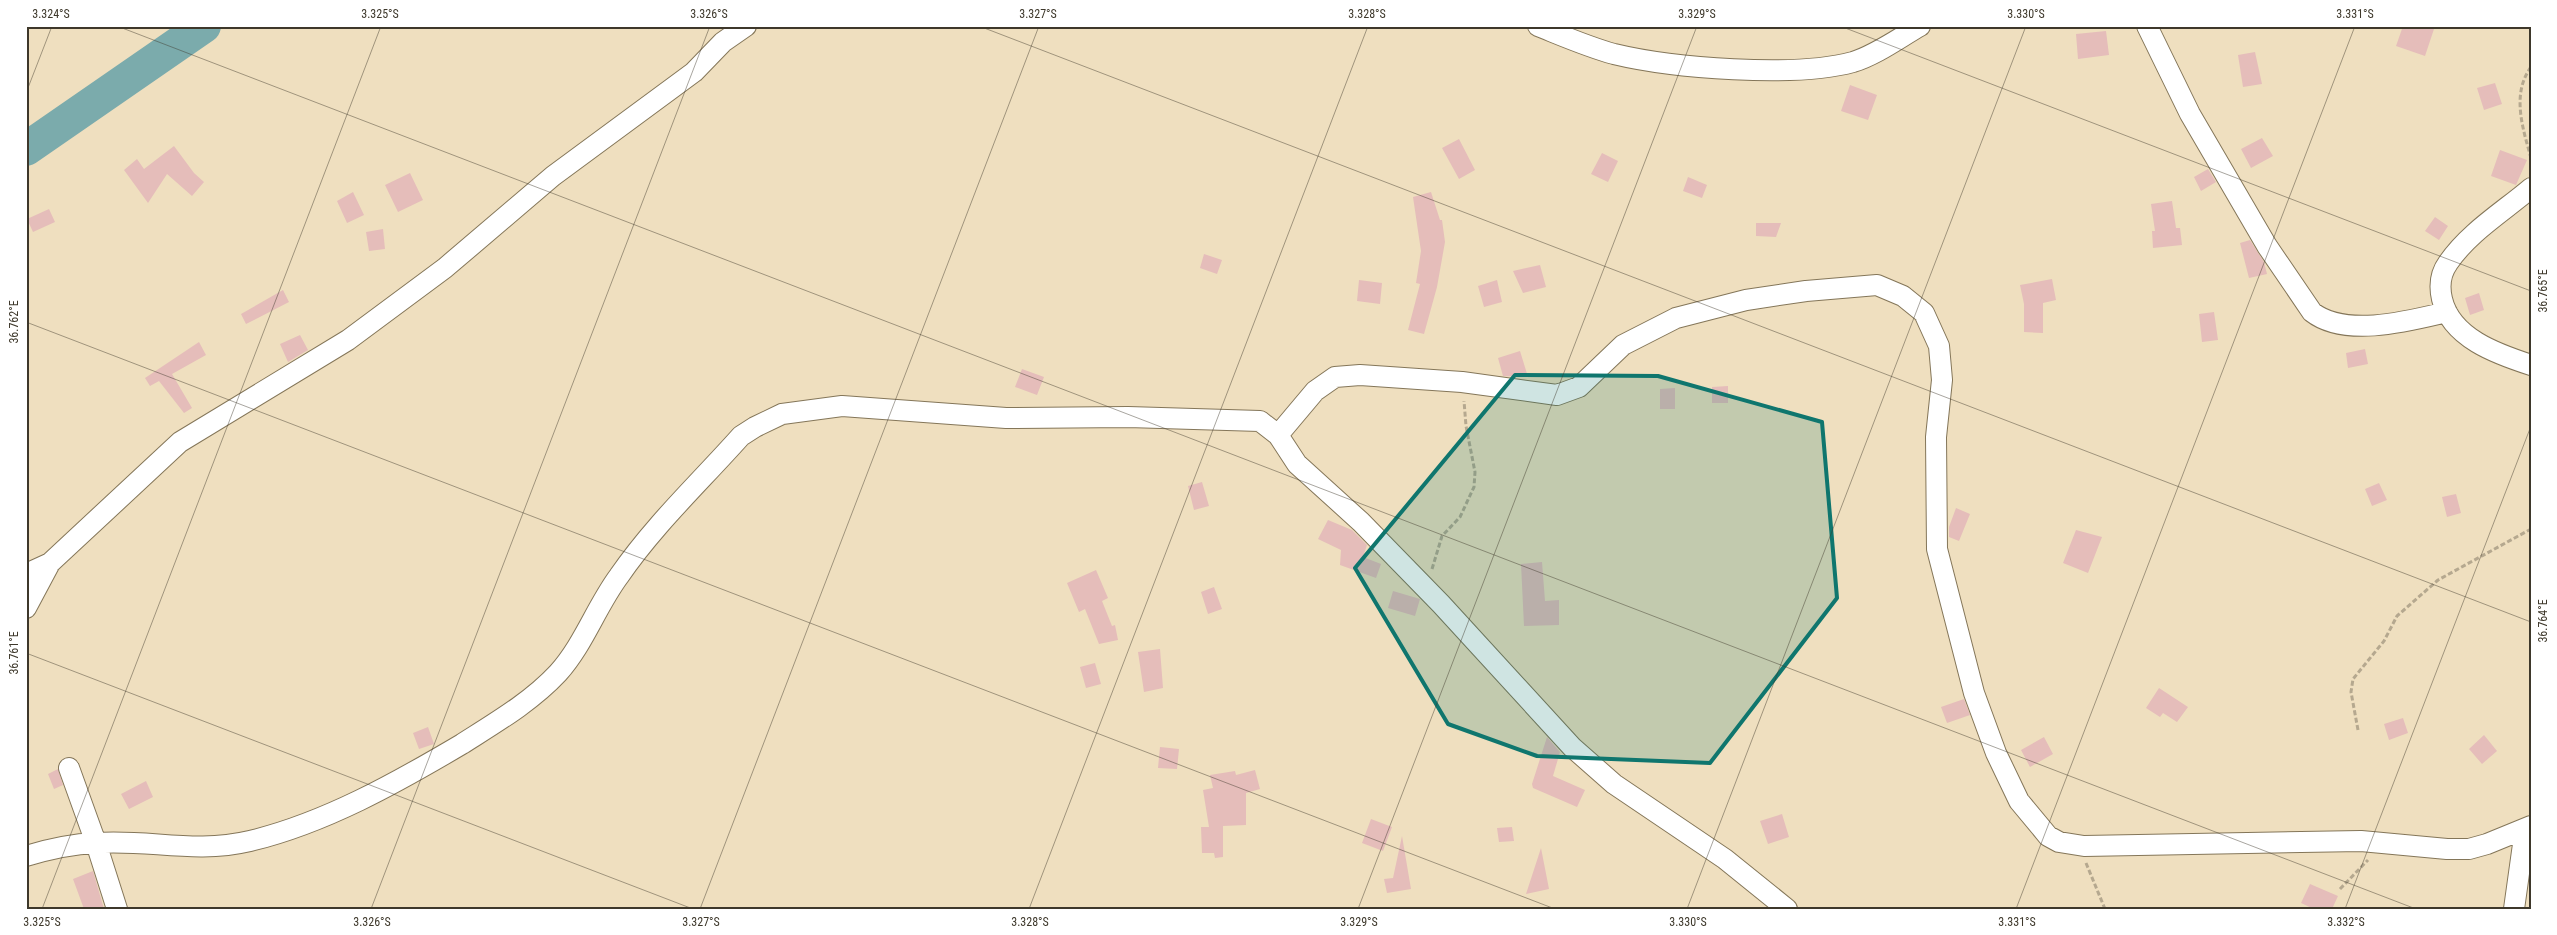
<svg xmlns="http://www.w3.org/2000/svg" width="2557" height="935" font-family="'Roboto Condensed',sans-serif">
<rect width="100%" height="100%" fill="#efdfbf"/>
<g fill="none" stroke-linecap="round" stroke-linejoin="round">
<path stroke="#7babac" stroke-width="34" d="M26,149L204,26"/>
</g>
<path fill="#e5bdba" d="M2403,26H2435L2425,56L2396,46Z
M2106,31L2109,55L2078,59L2076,34Z
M2255,52L2262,84L2243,87L2238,55Z
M2495,83L2502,104L2484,110L2477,88Z
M1850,85L1877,95L1868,120L1841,111Z
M2262,138L2273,156L2251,168L2241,149Z
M1459,139L1475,170L1459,179L1442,148Z
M174,146L194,173L204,182L192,196L167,174L148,203L124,170L137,159L144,169Z
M2500,150L2527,160L2516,185L2491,176Z
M1602,153L1618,161L1608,182L1591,174Z
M2208,169L2216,182L2201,191L2194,177Z
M410,173L423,200L398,212L385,185Z
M1688,177L1707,185L1702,198L1683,191Z
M353,192L364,215L347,223L337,201Z
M1431,192L1440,220H1442L1445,242L1437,287L1424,334L1408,330L1420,284L1416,283L1421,251L1413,197Z
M2172,201L2176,228H2180L2182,245L2153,248L2152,231H2155L2151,204Z
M49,209L55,222L33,232L27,219Z
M2435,217L2448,226L2439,240L2425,231Z
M1756,223H1781L1776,237L1756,236Z
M383,229L385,249L369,251L366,232Z
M2250,240L2264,262L2267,274L2249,278L2240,243Z
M1204,254L1222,260L1217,274L1200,268Z
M1540,265L1546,287L1523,293L1513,271Z
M2052,279L2056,300L2043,303V333L2024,332V304L2020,285Z
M1359,280L1382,283L1380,304L1357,301Z
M1497,280L1502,302L1484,307L1478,286Z
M283,290L289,302L246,324L241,314Z
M2479,293L2484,310L2470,315L2465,298Z
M2214,312L2218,340L2202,342L2199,314Z
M300,335L308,350L288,362L280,344Z
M199,342L206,355L172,374L192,408L184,413L159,381L150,386L145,378Z
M2365,349L2368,364L2348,368L2346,353Z
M1520,351L1528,377L1503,376L1498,358Z
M1022,369L1044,377L1037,395L1015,387Z
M1728,386V403H1712V387Z
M1675,388V409H1660V389Z
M1202,482L1209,506L1194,510L1188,486Z
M2379,483L2387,500L2372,506L2365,489Z
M2456,494L2461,513L2447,517L2442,497Z
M1956,508L1970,514L1959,541L1949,537V527Z
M1328,520L1352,530L1367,545L1363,557L1381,564L1376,578L1340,565L1341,550L1318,539Z
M2076,530L2102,537L2088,573L2063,563Z
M1542,562L1545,601L1559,600V625L1524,626L1521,564Z
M1096,570L1108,598L1102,601L1112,626L1115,625L1118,640L1099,644L1085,609L1079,612L1067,583Z
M1214,587L1222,609L1208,614L1201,592Z
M1393,591L1420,599L1415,616L1388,608Z
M1160,649L1163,688L1144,692L1138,652Z
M1095,663L1101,684L1086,688L1080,667Z
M2159,688L2188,707L2177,722L2163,713L2160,717L2146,708Z
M1964,699L1970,715L1947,723L1941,707Z
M2403,718L2408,733L2389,740L2384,724Z
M428,727L434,744L419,749L413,733Z
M2484,735L2497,751L2482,764L2469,749Z
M1547,737L1560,752L1553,776L1585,790L1577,807L1533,788L1532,784Z
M2044,737L2053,754L2030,767L2021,750Z
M1160,747L1179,749L1177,769L1158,768Z
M58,769L63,785L54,789L48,774Z
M1255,770L1260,789L1246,793V825L1223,826V857L1215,858L1214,853H1202L1201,827H1209L1203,790L1213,788L1210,775L1235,771L1236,775Z
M146,781L153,797L129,809L121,794Z
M1782,814L1789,837L1768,844L1760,821Z
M1371,819L1392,827L1383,851L1362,843Z
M1512,827L1514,841L1499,842L1497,828Z
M1402,836L1411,889L1387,893L1384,879L1393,878Z
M1541,848L1549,889L1526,894Z
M93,871L104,909H84L73,879Z
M2310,884L2338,896L2332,909H2314L2301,903Z"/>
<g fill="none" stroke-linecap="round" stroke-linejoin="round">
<defs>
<path id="minor" d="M1538,26C1563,36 1588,47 1614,54C1672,68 1795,78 1853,62C1876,55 1899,38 1920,26
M2147,26L2190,114L2267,246L2312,312C2345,338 2409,321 2447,312
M2531,188C2504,211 2468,233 2448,263C2440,274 2439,286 2442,299C2451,338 2497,354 2531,365
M1278,435L1315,391L1335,377L1360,375L1462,382L1557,395L1579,387L1623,345L1676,318L1746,300L1806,291L1877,285L1903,296L1924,313L1939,346L1942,380L1936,437L1937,549L1974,693L1996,753L2019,801L2048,836L2059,842L2084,846L2361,841L2447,849H2469L2487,844L2531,826
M26,574L50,563L180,442L348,340L445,268L553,176L694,72L723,42L746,26
M26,608L50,563
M69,768L96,843L117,909
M26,856C49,849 72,844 96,843C149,839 195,854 250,841C325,823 396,783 462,744C495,723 531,702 558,673C584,644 596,607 619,576C654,525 700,482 741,436L755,427L782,414L842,406L1006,418L1128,417L1260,421L1278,435L1297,464L1361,522L1441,604L1572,747L1614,784L1725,859L1787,909
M2514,909L2525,830"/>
</defs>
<use href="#minor" stroke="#847659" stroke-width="22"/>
<path stroke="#b5a88f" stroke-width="3" stroke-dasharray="5 2.5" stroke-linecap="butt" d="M2531,67C2511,94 2523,129 2531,158
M1432,569L1442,536L1460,517L1474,487L1475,472L1466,426L1464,401
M2358,730L2351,692L2353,679L2384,641L2397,616L2438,580L2531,529
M2086,863L2105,909
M2340,889L2368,860"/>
<use href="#minor" stroke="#fff" stroke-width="20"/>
</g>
<path fill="#0f766e" fill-opacity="0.2" stroke="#0f766e" stroke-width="4" stroke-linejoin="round" d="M1515,375L1658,376L1822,422L1837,598L1710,763L1537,756L1448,724L1355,568Z"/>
<path fill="none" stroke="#3e382b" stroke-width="1" stroke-opacity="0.45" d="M117,26L2416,909M979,26L2531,622M1840,26L2531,291M26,93L52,26M26,322L1555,909M26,653L693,909M42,909L381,26M371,909L710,26M700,909L1039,26M1029,909L1368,26M1358,909L1697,26M1687,909L2026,26M2016,909L2355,26M2345,909L2531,426"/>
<rect width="2557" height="935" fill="none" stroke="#ffffff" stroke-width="55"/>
<rect x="28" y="28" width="2502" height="880" fill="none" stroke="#3e382b" stroke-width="2"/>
<g font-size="12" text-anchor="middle" fill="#3e382b">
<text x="51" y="18">3.324°S</text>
<text x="380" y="18">3.325°S</text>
<text x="709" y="18">3.326°S</text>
<text x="1038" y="18">3.327°S</text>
<text x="1367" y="18">3.328°S</text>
<text x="1697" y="18">3.329°S</text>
<text x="2026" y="18">3.330°S</text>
<text x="2355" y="18">3.331°S</text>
<text transform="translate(2543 291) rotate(-90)" y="4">36.765°E</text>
<text transform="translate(14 322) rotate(-90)" y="4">36.762°E</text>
<text transform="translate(2543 621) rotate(-90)" y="4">36.764°E</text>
<text transform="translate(14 653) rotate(-90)" y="4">36.761°E</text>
<text x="42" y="926">3.325°S</text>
<text x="372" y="926">3.326°S</text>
<text x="701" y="926">3.327°S</text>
<text x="1030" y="926">3.328°S</text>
<text x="1359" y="926">3.329°S</text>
<text x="1688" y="926">3.330°S</text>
<text x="2017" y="926">3.331°S</text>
<text x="2346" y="926">3.332°S</text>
</g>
</svg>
